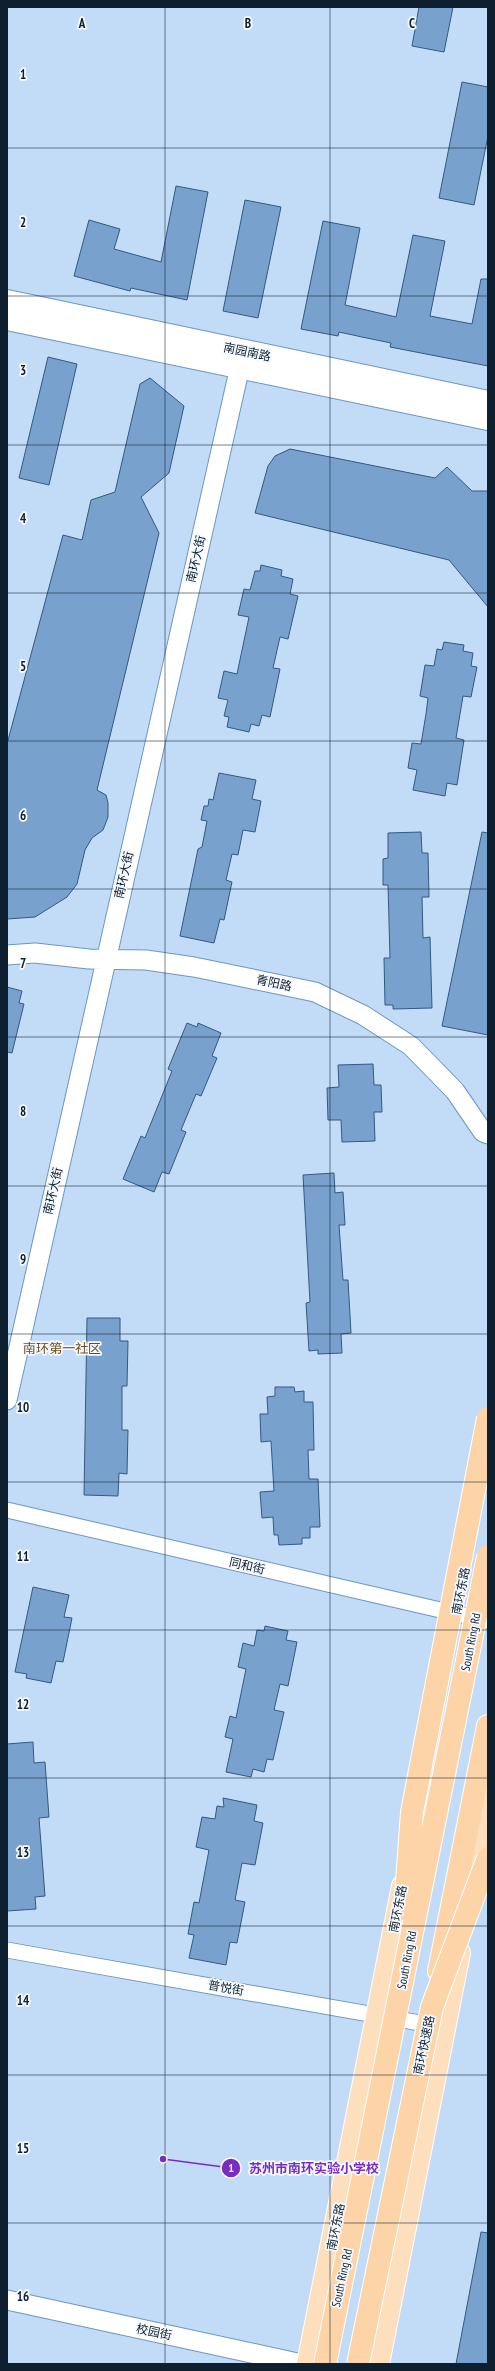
<svg xmlns="http://www.w3.org/2000/svg" width="495" height="2371" font-family="'PT Sans Narrow','Noto Sans SC',sans-serif">
<rect width="100%" height="100%" fill="#c2dcf7"/>
<path fill="#78a2cd" stroke="#325980" d="M419,7H453L444,52L412,46Z
M462,82L488,87V136L474,205L439,198Z
M176,186L208,192L187,300L131,288L130,291L74,276L89,220L120,229L114,249L161,262Z
M245,200L281,207L258,318L223,311Z
M323,221L360,228L345,305L396,317L413,235L445,241L430,316L472,324L481,279H488V366L390,347L391,343L362,337L339,332L338,336L301,329Z
M48,357L77,364L49,485L19,478Z
M150,378L184,406L169,473L141,497L159,533L97,790L106,795L108,803V817L103,830L92,838L85,850L77,884L67,897L35,917L7,919V744L63,535L82,540L91,500L115,492L140,384Z
M290,449L435,478L447,467L472,491H488V607L449,560L255,513L268,466L275,456Z
M261,565L282,570L281,576L293,579L290,594L298,596L288,639L280,637L273,668L280,669L270,717L262,715L259,726L251,724L249,732L227,727L229,717L224,716L228,700L218,698L224,671L237,674L249,617L238,615L244,589L250,590L255,571H260Z
M444,642L464,645L463,651L473,653L471,666L477,667L471,697L463,696L456,738L464,740L457,785L447,783L445,796L413,790L417,770L408,768L412,743L421,744L426,714L428,698L420,696L425,665L434,666L437,649L442,650Z
M219,773L256,780L252,799L261,801L255,832L243,830L238,855L232,854L226,880L232,882L224,920L220,919L214,943L180,936L198,849L202,847L207,821L201,820L204,806H208L209,799L213,800Z
M421,832L422,853H428L429,897H422L423,938L430,937L432,1008L393,1009V1005H385L384,958H390L388,885H383V859L388,858V833Z
M482,832L488,833V1035L442,1026Z
M7,987L22,991L19,1003L24,1004L12,1053L7,1052Z
M187,1023L197,1027L198,1023L221,1033L212,1056L217,1058L201,1096L196,1094L181,1130L186,1132L169,1174L162,1172L154,1192L123,1179L141,1136L145,1138L172,1071L168,1069Z
M373,1064L374,1085H381L382,1112H374L375,1141L342,1142L341,1120H328L327,1088L339,1087L338,1065Z
M334,1173L335,1193L343,1192L345,1225H339L343,1280H348L351,1333L341,1334L342,1353L318,1354V1350L309,1351L306,1303L310,1302L303,1175Z
M87,1318H120V1341H128L127,1386H122V1430H128L127,1474L119,1473L118,1496L84,1495Z
M275,1387H294L295,1392L304,1391V1402H313L314,1450H308L309,1479H318L320,1527H310V1538H302V1544L279,1545L278,1535H274L273,1517L262,1518L260,1492L274,1491L271,1441L261,1442L260,1414H268L267,1397L275,1396Z
M33,1587L69,1595L64,1617L72,1618L63,1662L56,1661L51,1683L26,1678L27,1674L15,1672Z
M265,1626L288,1631L286,1640L297,1642L288,1686L280,1684L274,1710L284,1712L273,1760L267,1759L264,1772L253,1769L251,1777L226,1772L233,1739L225,1737L230,1716L236,1718L246,1669L238,1667L243,1643L254,1646L257,1630L264,1631Z
M33,1742L34,1763L45,1762L49,1817L39,1818L45,1896L35,1897L36,1909L7,1911V1744Z
M223,1798L257,1805L254,1821L263,1823L255,1865L242,1863L235,1900L245,1902L237,1943L230,1942L226,1965L189,1958L194,1935L188,1934L194,1902L199,1903L209,1850L196,1847L202,1817L215,1819L217,1806L224,1807Z
M481,2232L488,2233V2364H456Z"/>
<g fill="none" stroke-linecap="round" stroke-linejoin="round">
<defs>
<path id="minor" d="M7,1510L488,1621
M7,1950L437,2026"/>
<path id="tertiary" d="M7,955L35,953L89,959L146,960L194,967L315,992L363,1015L411,1046L455,1091L483,1132L488,1134
M7,1400L243,353
M7,2300L302,2364"/>
<path id="secondary" d="M7,301L488,402
M7,319L488,419"/>
<path id="primary" d="M472,1884L488,1801
M308,2364L403,1886
M378,2364L459,1953"/>
<path id="trunk" d="M439,1971L488,1726"/>
</defs>
<use href="#minor" stroke="#6c96c1" stroke-width="17"/>
<use href="#tertiary" stroke="#6c96c1" stroke-width="21"/>
<use href="#secondary" stroke="#6c96c1" stroke-width="24"/>
<use href="#primary" stroke="#fff" stroke-width="24"/>
<use href="#trunk" stroke="#fff" stroke-width="24"/>
<use href="#minor" stroke="#fff" stroke-width="15"/>
<use href="#tertiary" stroke="#fff" stroke-width="19"/>
<use href="#secondary" stroke="#fff" stroke-width="22"/>
<use href="#primary" stroke="#fddfbe" stroke-width="22"/>
<use href="#trunk" stroke="#fcd4a8" stroke-width="22"/>
<defs>
<path id="trunk-bridge" d="M405,1909L412,1812L488,1418
M325,2364L488,1556
M358,2364L432,2007L488,1858"/>
</defs>
<use href="#trunk-bridge" stroke="#fff" stroke-width="24" stroke-linecap="butt"/>
<use href="#trunk-bridge" stroke="#fcd4a8" stroke-width="22"/>
</g>
<path fill="none" stroke="#0e1f30" stroke-width="1" stroke-opacity="0.55" d="M165,7V2364M330,7V2364M7,148H488M7,296H488M7,445H488M7,593H488M7,741H488M7,889H488M7,1037H488M7,1186H488M7,1334H488M7,1482H488M7,1630H488M7,1778H488M7,1926H488M7,2075H488M7,2223H488"/>
<g text-anchor="middle" stroke-width="3.5" stroke-linejoin="round" paint-order="stroke">
<g font-size="12" fill="#0e1f30" stroke="#f6faff">
<text transform="translate(247 352) rotate(12)" y="4">南园南路</text>
<text transform="translate(196 559) rotate(-77)" y="4">南环大街</text>
<text transform="translate(124 875) rotate(-77)" y="4">南环大街</text>
<text transform="translate(274 983) rotate(12)" y="4">青阳路</text>
<text transform="translate(53 1191) rotate(-77)" y="4">南环大街</text>
<text transform="translate(247 1566) rotate(13)" y="4">同和街</text>
<text transform="translate(461 1591) rotate(-79)" y="4">南环东路</text>
<text transform="translate(471 1642) rotate(-79)" y="4">South Ring Rd</text>
<text transform="translate(398 1909) rotate(-79)" y="4">南环东路</text>
<text transform="translate(407 1960) rotate(-79)" y="4">South Ring Rd</text>
<text transform="translate(226 1988) rotate(10)" y="4">普悦街</text>
<text transform="translate(424 2045) rotate(-78)" y="4">南环快速路</text>
<text transform="translate(336 2227) rotate(-79)" y="4">南环东路</text>
<text transform="translate(342 2278) rotate(-78)" y="4">South Ring Rd</text>
<text transform="translate(154 2332) rotate(12)" y="4">校园街</text>
</g>
<g font-size="13" fill="#6f4a1b" stroke="#f6faff">
<text x="62" y="1353">南环第一社区</text>
</g>
</g>
<g font-size="13" text-anchor="middle" font-weight="bold" fill="#0e1f30" stroke="#f6faff" stroke-width="3.5" stroke-linejoin="round" paint-order="stroke">
<text x="82" y="28">A</text>
<text x="248" y="28">B</text>
<text x="412" y="28">C</text>
<text x="23" y="79">1</text>
<text x="23" y="227">2</text>
<text x="23" y="375">3</text>
<text x="23" y="523">4</text>
<text x="23" y="671">5</text>
<text x="23" y="820">6</text>
<text x="23" y="968">7</text>
<text x="23" y="1116">8</text>
<text x="23" y="1264">9</text>
<text x="23" y="1412">10</text>
<text x="23" y="1561">11</text>
<text x="23" y="1709">12</text>
<text x="23" y="1857">13</text>
<text x="23" y="2005">14</text>
<text x="23" y="2153">15</text>
<text x="23" y="2301">16</text>
</g>
<path fill="none" stroke="#7b2cbf" stroke-width="1.5" d="M163 2159L231 2168"/>
<g fill="#7b2cbf" stroke="#f6faff" stroke-width="1.5">
<circle cx="163" cy="2159" r="4"/>
<circle cx="231" cy="2168" r="10"/>
</g>
<g font-size="12" text-anchor="middle" font-weight="bold" fill="#fff">
<text x="231" y="2172">1</text>
</g>
<g font-size="13" text-anchor="middle" font-weight="bold" fill="#7b2cbf" stroke="#f6faff" stroke-width="3.5" stroke-linejoin="round" paint-order="stroke">
<text x="314" y="2173">苏州市南环实验小学校</text>
</g>
<rect width="495" height="2371" fill="none" stroke="#0e1f30" stroke-width="16"/>
</svg>
